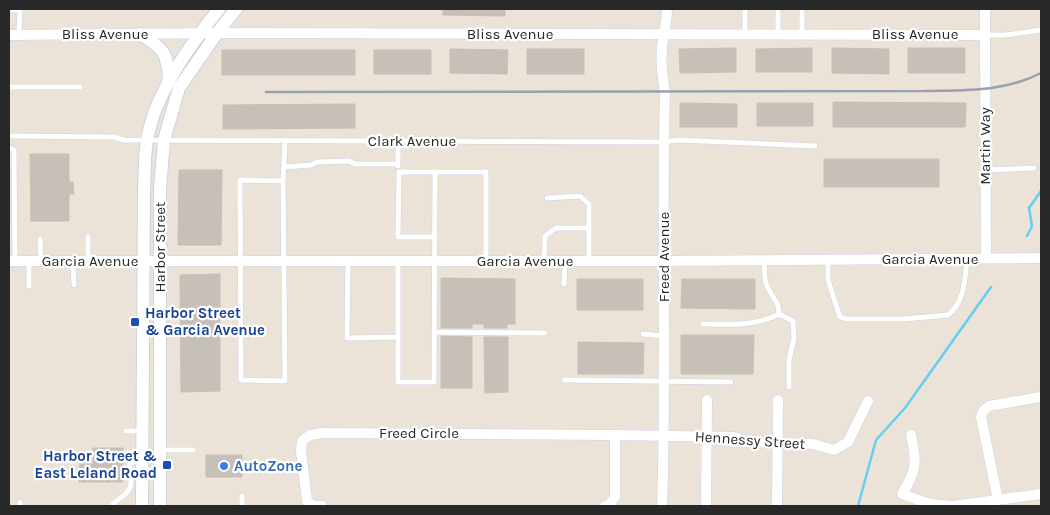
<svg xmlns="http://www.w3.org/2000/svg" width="1050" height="515" font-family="Karla,sans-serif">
<rect width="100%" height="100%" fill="#ebe3d8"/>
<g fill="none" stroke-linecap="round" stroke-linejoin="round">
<path stroke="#66cdf3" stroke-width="2.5" d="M1027,236L1032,226L1029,208L1041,191
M858,506L876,440L905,408L991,287"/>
</g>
<path fill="#c6c0b8" stroke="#c6bfb2" d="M443,9H505V16L443,15Z
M736,48V72L680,73L679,49Z
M812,48V72H756V49Z
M832,48L889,49V74L832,73Z
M908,48H965V73H908Z
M450,49L508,50L507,74L450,73Z
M527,49H584V74H527Z
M222,50H355V75H222Z
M374,50H431V74H374Z
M833,102L966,103L965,127H833Z
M680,103L737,104V127H680Z
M757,103H813V126H757Z
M355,104V128L223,129V105Z
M30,154H69V182H73L74,194H69V221H31Z
M824,159H939V187H824Z
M179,170H222L221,245H178Z
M220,274V391L181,392L180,275Z
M441,278L515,279V324H507V328H484V324H472V328H441Z
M577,279H643V310H577Z
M682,279H755V309L681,308Z
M681,335H754L753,374H681Z
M441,336L472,337V388H441Z
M484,337H508V392L485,393Z
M578,342L644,343L643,374H578Z
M93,448H123V482H79L80,464H93Z
M206,455H242V477H206Z"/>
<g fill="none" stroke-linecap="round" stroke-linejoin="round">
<defs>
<path id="service" d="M745,9V34
M802,9V34
M9,10H20L19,34
M778,34V9
M985,35H1005L1041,30
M9,87H80
M9,136L114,137L124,140L664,142L678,140L815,146
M398,141V166
M9,148L14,150L15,261
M284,167L311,165L317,162L349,161L355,164H398
M986,170L1034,168
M435,172H486V261
M283,181L240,180L241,380L285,381L283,181L285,141
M547,198L580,196L589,204V228
M88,237V261
M40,239L41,261
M828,260V280L840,317L846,319H904L948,315C965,302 965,278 967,259
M73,261L74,285
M348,261L347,338L398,337
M398,261V382H434L435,172H399L398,237H435
M544,261L545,236L556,228H589V260
M564,284L565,261
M29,286V261
M779,314L793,321L794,338L789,360V387
M703,324C729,324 755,327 779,314C779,301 773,299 768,288C764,280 764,270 765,261
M434,332L545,333
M643,334L664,336
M564,380L731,382
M126,431H143
M161,450H193
M242,496V506
M20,502V506
M113,504C121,497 132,492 131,481C130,474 128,471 130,464L142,458"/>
<path id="minor" d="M9,35L217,33L985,35V9
M985,35L986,258
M9,261H663L1041,258
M615,435L734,437L747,442L813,444L834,450L848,442L868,401
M911,435C917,463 917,470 902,494L930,504L952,506L1041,494
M998,500L981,417L983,411L989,406L1040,397L1041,398
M322,506H313L307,501L301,451L302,441L310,435L322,433L615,435V497L609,505L605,506
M662,506C667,369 661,231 665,93C663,78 660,63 662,49C663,34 667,24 667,9
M706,506L707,400
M777,506L778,400"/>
<path id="tertiary" d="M140,34C164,49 168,53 169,81
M142,506L144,191C145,175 144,157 147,141C154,94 190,45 219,9
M160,506V189L164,140L179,88L217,33L236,9"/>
</defs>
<use href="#service" stroke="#ced1e2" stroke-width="6"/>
<use href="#minor" stroke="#ced1e2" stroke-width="11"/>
<use href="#tertiary" stroke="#ced1e2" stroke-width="14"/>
<use href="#service" stroke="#fff" stroke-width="5"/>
<use href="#minor" stroke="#fff" stroke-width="10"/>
<use href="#tertiary" stroke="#fff" stroke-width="12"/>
<path stroke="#9b9fb3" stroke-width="2.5" d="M266,92L924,91C964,90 1005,92 1041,73"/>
</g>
<g fill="#1a4fb4" stroke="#fff" stroke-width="2">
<rect x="130" y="317" width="10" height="10" rx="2.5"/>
<rect x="162" y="460" width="10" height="10" rx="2.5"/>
</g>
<circle fill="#3f7fe0" stroke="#fff" stroke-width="2" cx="224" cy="466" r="5"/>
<g text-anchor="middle" stroke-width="4.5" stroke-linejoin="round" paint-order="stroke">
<g font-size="15" fill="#282828" stroke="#fff">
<text x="105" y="39">Bliss Avenue</text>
<text x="510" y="39">Bliss Avenue</text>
<text x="915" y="39">Bliss Avenue</text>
<text x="412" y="146">Clark Avenue</text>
<text transform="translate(985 146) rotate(-90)" y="5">Martin Way</text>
<text transform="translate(160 247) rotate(-90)" y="5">Harbor Street</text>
<text transform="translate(664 257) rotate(-90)" y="5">Freed Avenue</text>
<text x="930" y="264">Garcia Avenue</text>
<text x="90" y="266">Garcia Avenue</text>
<text x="525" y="266">Garcia Avenue</text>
<text x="419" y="438">Freed Circle</text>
<text transform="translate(750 440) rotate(4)" y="5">Hennessy Street</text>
</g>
<g font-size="15" font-weight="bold" fill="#164399" stroke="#fff" text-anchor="start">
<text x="145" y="318">Harbor Street<tspan x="145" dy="17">&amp; Garcia Avenue</tspan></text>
<text x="157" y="461" text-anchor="end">Harbor Street &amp;<tspan x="157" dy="17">East Leland Road</tspan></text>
</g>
<g font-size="15" font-weight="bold" fill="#366cbe" stroke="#fff" text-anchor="start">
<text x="234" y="471">AutoZone</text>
</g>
</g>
<rect width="1050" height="515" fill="none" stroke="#282828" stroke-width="20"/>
</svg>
